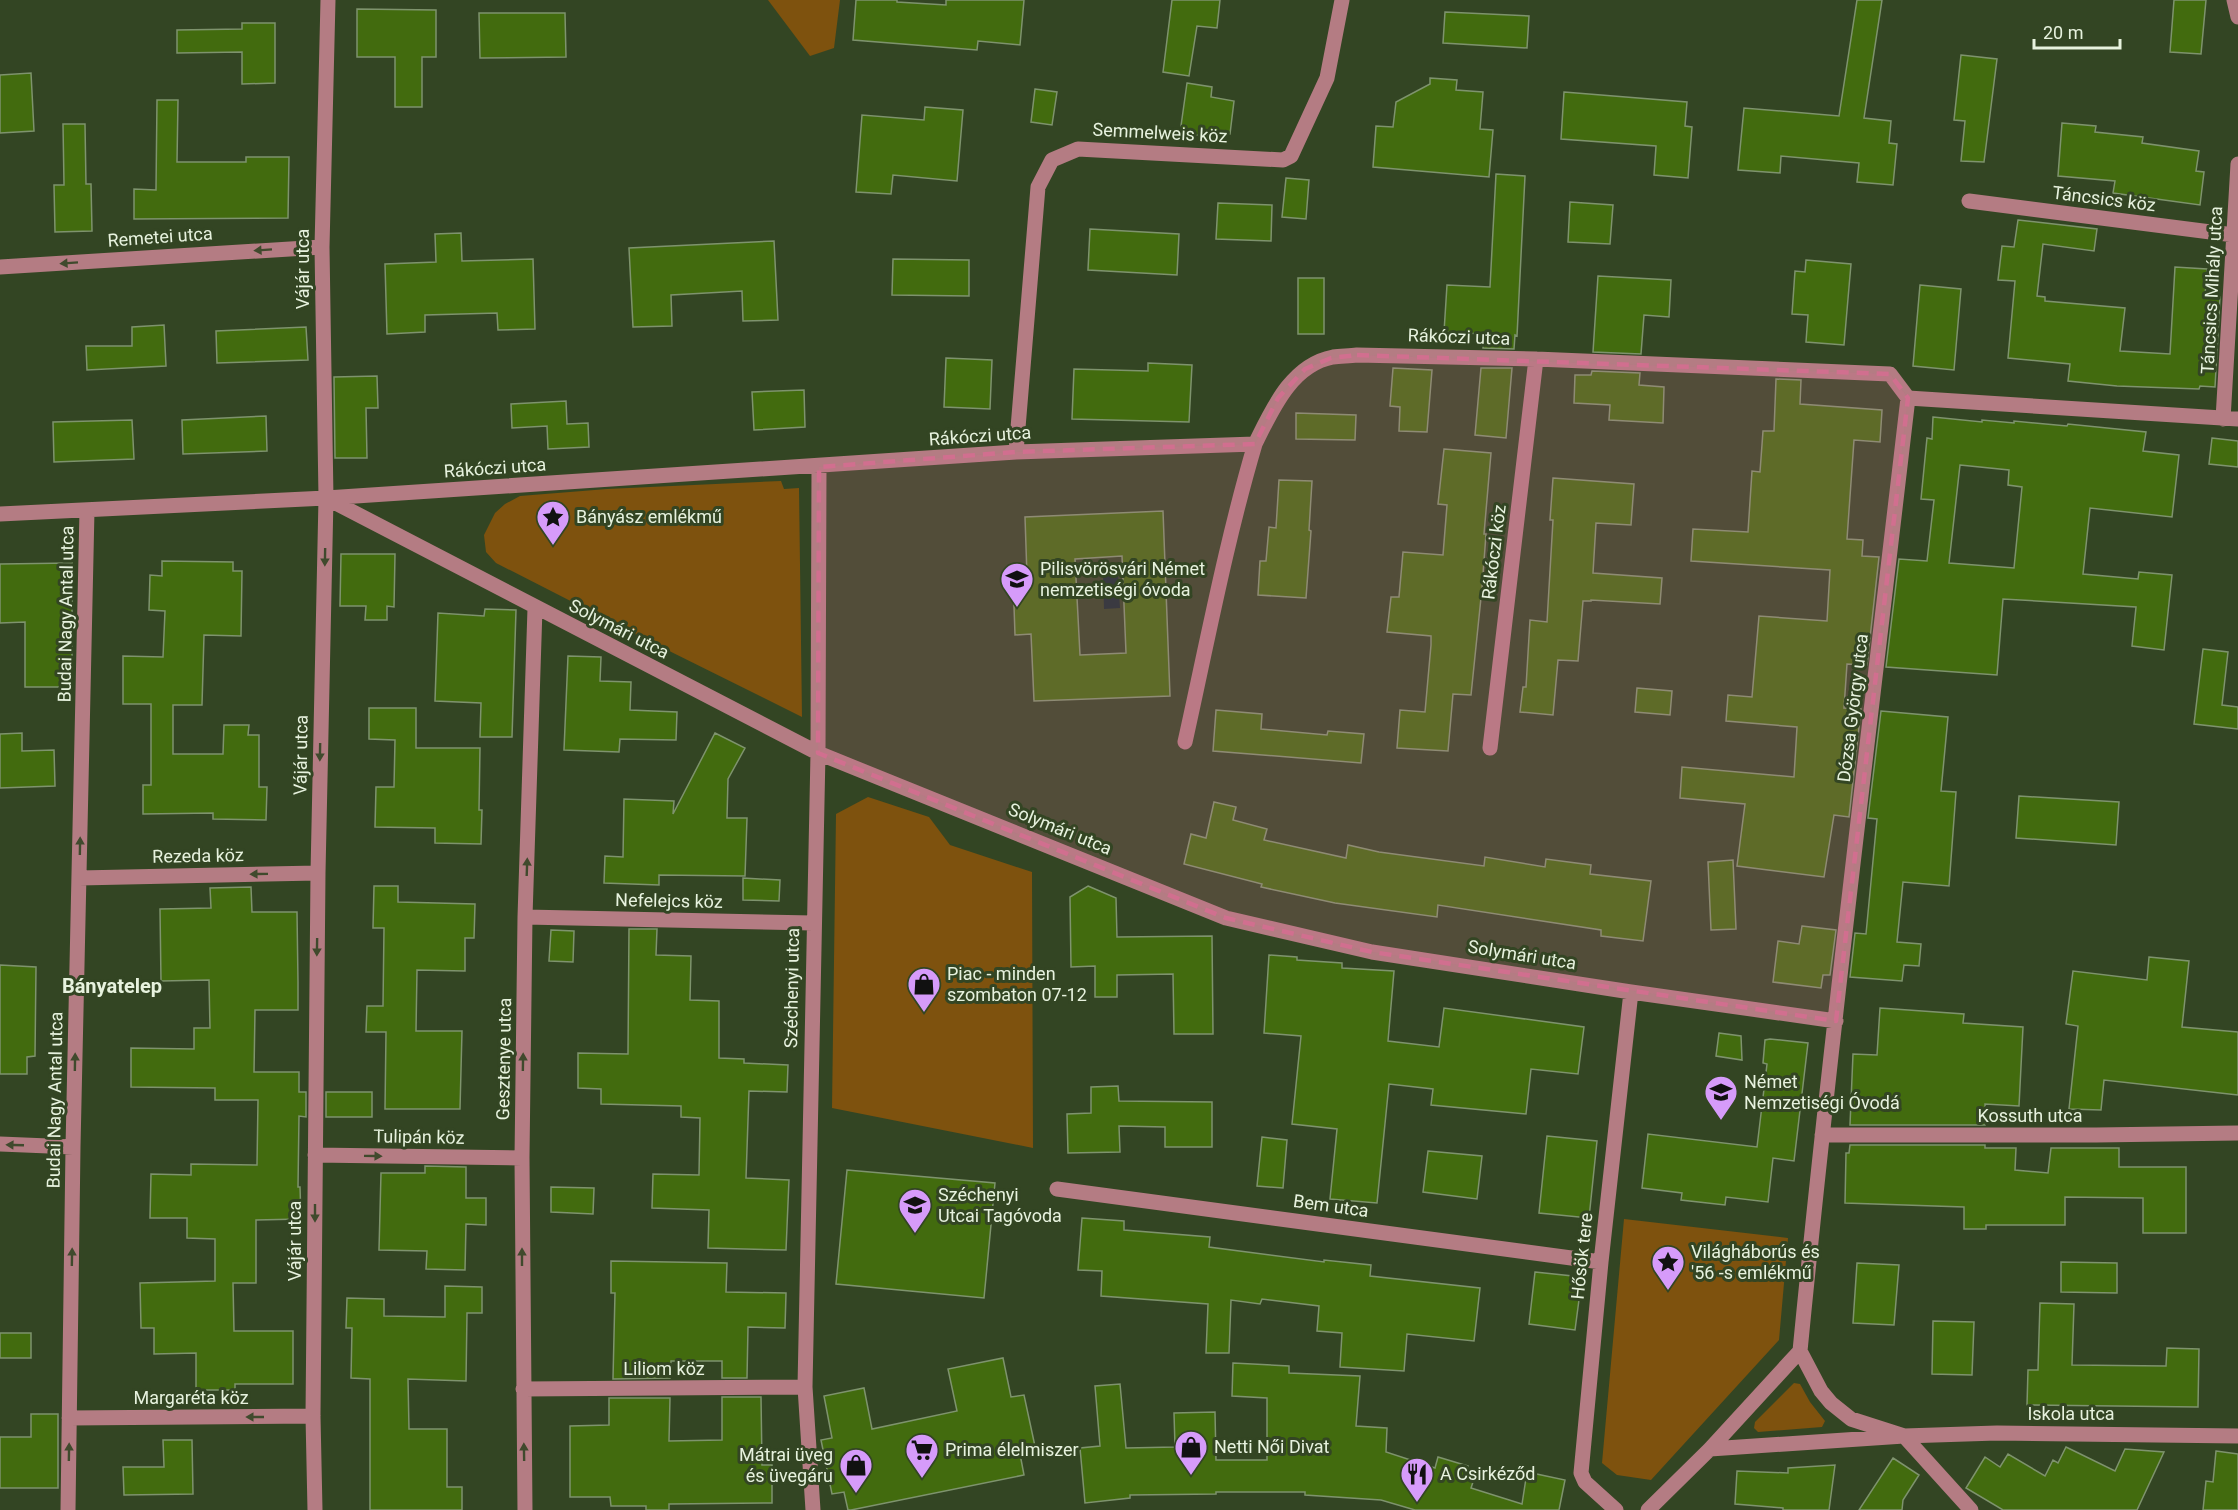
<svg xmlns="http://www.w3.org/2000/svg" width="2238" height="1510" font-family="Roboto,sans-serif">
<rect width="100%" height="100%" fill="#334523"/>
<path fill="#7e520e" d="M768,0H840L834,48L810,56Z
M781,481L784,489L799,488L802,717L635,634L624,637L596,614L496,563L486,552L484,535L495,513L505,504L520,496L607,489Z
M868,797L929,817L950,845L1032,872L1033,1148L832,1108L836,814Z
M1624,1219L1788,1238L1779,1340L1651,1480L1617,1475L1602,1463Z
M1794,1383L1800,1384L1810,1402L1825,1421L1822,1427L1758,1432L1754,1428L1755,1422Z"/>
<path fill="#152e2d" d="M1103,574H1118L1120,608L1104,609Z"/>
<path fill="#426b0e" stroke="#7e936d" stroke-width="1.5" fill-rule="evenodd" d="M856,0H897V2L946,5V0H1024L1020,45L978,41L977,50L853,40Z
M1172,0H1220L1217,28L1197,26L1189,76L1163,72Z
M1857,0H1882L1864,118L1891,121L1889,143L1897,144L1893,185L1857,182L1859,163L1781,156L1780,173L1738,170L1744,108L1839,116Z
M2174,0H2206L2201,54L2170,52Z
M357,9L436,10V57H422V107H395V57H357Z
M1445,12L1529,16L1527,48L1443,43Z
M479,13H565L566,57L480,58Z
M242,23H275V83L242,84V52L177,53V30L242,29Z
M1961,55L1997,59L1984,162L1961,161L1965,121L1954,120Z
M31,73L34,131L0,133V75Z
M1430,78L1457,80L1456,90L1483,92L1480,129L1493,130L1489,177L1373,167L1376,126L1393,127L1396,102L1430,84Z
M1187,83L1212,87L1211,97L1234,101L1230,134L1206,131L1205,136L1180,133Z
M1035,89L1057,92L1052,125L1031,122Z
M1564,92L1687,102L1685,126L1692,127L1688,178L1654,175L1656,146L1561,139Z
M157,100H178L177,162H246V157H289L288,218L134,219V189L156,190Z
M925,107L963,110L957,181L893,175L891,194L856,192L862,115L924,120Z
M2062,123L2096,126L2095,132L2143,137L2142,143L2199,151L2196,171L2204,172L2200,205L2113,193L2115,181L2058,176Z
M63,124H85L86,184H91L92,231L55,232L54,185H64Z
M1496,174L1525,176L1517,336L1515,335L1514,349L1483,348L1484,334L1444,332L1447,285L1490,287Z
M1286,178L1309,180L1306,219L1282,217Z
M1570,202L1613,205L1610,244L1568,242Z
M1218,203L1272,205L1271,241L1216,239Z
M2018,220L2097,229L2094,251L2043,244L2037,296L2045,297V301L2125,308L2120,351L2170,354L2175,267L2207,269L2205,297H2220L2215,387L2200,386L2199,389L2117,386L2068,381L2070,364L2008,358L2015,281L1998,280L2002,246L2014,247Z
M1090,229L1179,234L1177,275L1088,270Z
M461,233L462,261L533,259L535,329L498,330L497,313L425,315V332L387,334L385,264L436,262L435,234Z
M774,241L778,320L743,321L742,291L671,295L672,326L633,327L629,248Z
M893,259L969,260V296L892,295Z
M1806,260L1851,264L1844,345L1806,342L1808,315L1792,314L1795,271L1805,272Z
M1598,276L1671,280L1669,317L1644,315L1641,354L1593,352Z
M1298,278H1324V334H1298Z
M1920,285L1961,289L1954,370L1913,366Z
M164,325L166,366L87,370L86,346H132V327Z
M306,327L308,360L217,363L216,331Z
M946,358L992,360L990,409L944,407Z
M1148,363L1192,365L1189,422L1072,419L1074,369L1148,371Z
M1393,368L1432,370L1427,432L1399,431L1400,407L1390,406Z
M1481,368H1512L1506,438L1475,435Z
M1592,371L1640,373L1639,385L1664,387L1663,423L1609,420L1610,405L1574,403L1575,375H1591Z
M377,376L378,408H366L367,458H335L334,377Z
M1776,379L1801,380L1800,404L1882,410L1880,442L1854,440L1847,539L1863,540L1862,556L1879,557L1867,665L1847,664L1844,708L1861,709L1849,817L1834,815L1824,877L1737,866L1745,804L1680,798L1682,767L1794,777L1797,727L1726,721L1728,695L1752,697L1759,616L1827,621L1830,570L1691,561L1693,529L1748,532L1752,471L1760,472L1763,431H1774Z
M804,390L805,427L754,430L752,392Z
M566,401L567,424L588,423L589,447L548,449L547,426L512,428L511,404Z
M1296,413L1356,415L1355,440L1296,439Z
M266,416L267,451L183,454L182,420Z
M1933,417L1982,422V420L2014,423V421L2067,426L2068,424L2146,432L2143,451L2179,455L2172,517L2090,508L2083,574L2138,579L2139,572L2172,575L2164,650L2132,646L2136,607L2003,599L1997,675L1886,667L1899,559L1927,561L1934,500L1921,499L1927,438L1932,439ZM1960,465L2009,470L2008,485L2022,487L2014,568L1949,563Z
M132,420L134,459L54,462L53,422Z
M2212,438L2238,441V467L2209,464Z
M1444,449L1491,453L1484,534H1486L1482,588L1471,695L1453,694L1448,751L1397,748L1400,710L1425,712L1431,645V636L1387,632L1391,597H1399L1403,552L1443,555L1447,505L1438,504Z
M1553,478L1634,484L1631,525L1596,523L1593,573L1662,578L1660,604L1591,600V601H1583L1578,661L1558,660L1553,715L1520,712L1523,687H1526L1530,620L1547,622L1553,520H1550Z
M1279,480L1312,481L1309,530L1311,531L1306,598L1258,595L1260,561H1266L1269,527L1276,528Z
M1163,511L1170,696L1034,701L1031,634L1015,635L1013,577L1027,576L1025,517ZM1122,556L1126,653L1080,655L1075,559Z
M341,554H395L394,607L387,606V620H365L366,606H340Z
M162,561L233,562V571H242L241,636L204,635L202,705H173V754H223L224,725H249L248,735H259V787H267L266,820L213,819V813L143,814V785H151V704H123V656L163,657L165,611L149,610L150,575L162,576Z
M72,563V687H25V622L0,623V564Z
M485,609L516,610L512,737H480L481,703L435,701L438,613L484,616Z
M2203,649L2228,652L2222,705L2238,707V729L2194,724Z
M568,656L601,657L600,681L631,682L630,710L677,712L676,740L620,739L619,752L564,750Z
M1637,688L1672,691L1670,715L1635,712Z
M369,708H416V748H480L479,810H482L481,844L435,843V828L375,827L376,787H394L395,740L369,739Z
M1216,710L1262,714L1261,729L1327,735L1328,731L1364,734L1361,763L1213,751Z
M1881,711L1948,717L1941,791L1956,792L1949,886L1903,882L1897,942L1921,944L1919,966L1904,965L1902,981L1850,977L1855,933L1866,934L1877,819L1868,818Z
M22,733V751L54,750L55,786L0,788V734Z
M715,733L745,748L728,779L727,818H747L745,876L659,875V885L604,883L605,856L623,857L624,799L674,801L673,814Z
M2019,796L2119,802L2116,845L2016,838Z
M1214,802L1236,807L1233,820L1267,829L1264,840L1346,858L1348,845L1379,852L1484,866L1485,857L1545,867L1546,859L1591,865L1590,874L1651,881L1643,941L1601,936V930L1438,905L1437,917L1335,903L1261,887L1262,884L1184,864L1191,834L1206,838Z
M1733,860L1736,929L1711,930L1708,862Z
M743,878L780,880L779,901L743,900Z
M374,886H398V902L475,904L474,938H465V971L417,970L416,1031H462L460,1109H385L386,1032H366L367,1006H383L384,928H373Z
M1088,886L1116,898L1117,937L1212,936L1213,1034H1174L1173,974L1117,975V997H1095V966L1071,967L1070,897Z
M251,887L252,912H297L298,982V1010H255L254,1072H299V1092H306V1117L299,1116L298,1187H300L301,1219L256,1220V1283H233L234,1331H293V1384H235V1390H196V1353L154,1354V1328H141L140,1283L215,1281V1239L187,1238V1218H150L151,1174L191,1175V1164L257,1165L258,1100H215V1088L131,1087V1048L194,1049V1028H210L209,980L161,981L160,909L211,908L210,888Z
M1802,926L1836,930L1830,975H1823L1821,988L1773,982L1778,941L1799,944Z
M629,929H657L656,955L691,956L690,1000L719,1001V1058L744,1059V1063L788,1065L787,1092L749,1091L746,1178L789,1180L786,1250L708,1248L709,1210L652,1208L653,1174L699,1175L700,1118L681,1117V1106L601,1104V1089L578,1088V1053L628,1054Z
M551,930L574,931L573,962L549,961Z
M1269,955L1297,957V960L1342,963V968L1394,971L1388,1041L1439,1047L1444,1008L1584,1027L1578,1074L1531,1069L1526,1114L1431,1105L1433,1089L1389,1084L1377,1203L1330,1199L1337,1129L1292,1124L1301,1036L1264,1033Z
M2149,957L2189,961L2182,1027L2238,1032V1095L2104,1080L2101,1110L2069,1109L2078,1026L2066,1024L2073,971L2147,980Z
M0,965L36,967L35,1056L27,1057V1074H0Z
M1880,1008L1964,1014L1963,1023L2023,1027L2019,1106L1985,1104V1125H1850L1853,1054L1877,1055Z
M1719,1033L1741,1036L1742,1060L1716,1056Z
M1770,1039L1808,1043L1794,1161L1773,1158L1768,1202L1726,1197L1725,1205L1681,1200L1682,1193L1642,1188L1648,1134L1757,1147L1767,1064L1763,1063L1765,1040Z
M1118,1086L1119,1101L1212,1102V1147H1165V1127L1119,1126L1120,1152L1068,1153L1067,1114L1091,1113V1087Z
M326,1092H372V1117H326Z
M1547,1136L1597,1141L1589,1218L1539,1213Z
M1262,1137L1287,1140L1283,1188L1257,1186Z
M1850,1145H1985V1148H2016L2015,1170L2048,1173L2051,1148H2119V1167H2186V1233H2143V1198L2065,1197V1225H1986V1229H1964V1207L1845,1203L1846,1153H1849Z
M1428,1151L1482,1156L1477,1199L1423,1192Z
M425,1166L466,1167V1198H486V1225L466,1224L465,1270L426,1269L427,1251L379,1250L381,1173H425Z
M847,1170L995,1183L984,1298L836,1284Z
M551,1187L594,1188L593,1214L551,1212Z
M1082,1218L1124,1221V1230L1210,1237L1209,1247L1324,1262V1260L1371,1265L1370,1276L1480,1288L1474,1341L1407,1334L1404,1371L1340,1367L1342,1333L1317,1331L1319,1306L1262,1299L1260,1304L1231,1300L1229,1353H1206L1208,1304L1101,1296L1102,1271L1078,1270Z
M611,1261L727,1263L726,1292L786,1293L785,1328L748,1327L747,1378H722V1361H671L670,1378L613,1379L615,1293H611Z
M2061,1262L2117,1263V1293L2061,1292Z
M1857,1263L1899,1265L1894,1325L1853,1323Z
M1535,1272L1582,1277L1575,1330L1529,1324Z
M445,1286L482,1287V1313H467L466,1381L408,1379L409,1429H447V1487H462V1510H370V1379L351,1378L352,1328H346L347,1298L384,1299V1316L445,1317Z
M2040,1303L2074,1304L2072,1365L2166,1366L2167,1348L2199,1349L2198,1407L2027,1405L2028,1370H2038Z
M1933,1321L1974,1322L1972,1375L1932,1374Z
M0,1333H31V1358H0Z
M1003,1358L1011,1397L1024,1395L1036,1451L1020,1454L1024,1475L851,1510H848L844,1492L832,1494L821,1440L832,1438L824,1396L864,1388L872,1429L957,1411L948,1369Z
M1233,1363L1289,1366V1373L1360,1376L1356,1426L1387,1428L1386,1452L1435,1468L1438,1457L1468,1466L1465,1476L1474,1479L1471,1488L1522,1504L1527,1472L1565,1480L1559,1510H1415L1381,1500L1305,1495V1492H1216V1494L1130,1495V1498L1085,1503L1080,1448L1100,1446L1095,1386L1120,1384L1126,1448L1175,1447L1174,1413L1215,1412L1216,1460H1267V1398L1232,1396Z
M722,1397H761L762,1465H772V1503L669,1504V1510H646V1506H611L610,1497H570V1426L609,1425V1398H670L669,1441L722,1440Z
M31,1414H58V1488H0V1437H31Z
M163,1440H192L193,1494L124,1495L123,1467H164Z
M2066,1447L2115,1471L2125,1449L2164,1452L2137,1510H2003L1966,1488L1985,1457L2000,1467L2008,1454L2045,1476L2053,1460L2058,1463Z
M2216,1451L2238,1454V1510H2203L2206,1481L2213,1482Z
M1893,1458L1919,1475L1903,1500L1902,1510H1859Z
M1835,1465L1829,1510H1783V1508L1735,1504L1737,1471L1788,1473V1468Z"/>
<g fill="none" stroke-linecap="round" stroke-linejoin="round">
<path stroke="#b47c83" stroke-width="15" d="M2234,0L2238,17
M1969,201L2234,235
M0,267L322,247
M1908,398L2238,419
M2223,419L2238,164
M1016,452L1038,187L1052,160L1078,149L1283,160L1291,156L1327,78L1342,0
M326,498L818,753L1226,918L1372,952L1631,992L1836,1021
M0,514L326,498L1016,452L1255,444C1272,410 1291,365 1333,357C1341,356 1349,356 1357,355L1536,359L1890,374L1908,398
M1185,742C1207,643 1226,542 1255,444
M1490,748L1536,359
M79,878L318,873
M525,917L813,923
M1822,1135H2096L2238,1133
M0,1144L73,1147
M315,1155L522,1158
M1057,1189L1601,1262
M1800,1351C1831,1033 1871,716 1908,398
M1800,1351L1821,1391L1831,1403L1851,1419L1904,1436L1971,1510
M523,1389L805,1387
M69,1418L313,1416
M1710,1449L1904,1436L1997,1433L2238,1436
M68,1510L73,1147L87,510
M315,1510L313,1416L318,873L326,498L322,247L328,0
M525,1510L522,1158L525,917L535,608
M813,1510L805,1387L818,753L819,467
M1616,1510L1585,1482L1581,1473L1601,1262L1631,992
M1648,1510L1710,1449L1800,1351"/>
</g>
<defs><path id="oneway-solid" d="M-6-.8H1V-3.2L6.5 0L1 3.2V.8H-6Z" transform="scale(1.5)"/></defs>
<g fill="#404a2d">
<use href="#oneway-solid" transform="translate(263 250) rotate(176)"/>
<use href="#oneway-solid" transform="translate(69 263) rotate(176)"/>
<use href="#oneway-solid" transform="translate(325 557) rotate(91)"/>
<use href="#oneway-solid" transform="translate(320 752) rotate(91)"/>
<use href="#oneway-solid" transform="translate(80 846) rotate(-89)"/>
<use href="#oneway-solid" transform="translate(527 867) rotate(-88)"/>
<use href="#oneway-solid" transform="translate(259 874) rotate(179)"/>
<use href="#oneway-solid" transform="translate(317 947) rotate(91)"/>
<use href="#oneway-solid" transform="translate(75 1062) rotate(-89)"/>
<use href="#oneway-solid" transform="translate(523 1062) rotate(-89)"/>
<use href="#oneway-solid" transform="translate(15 1145) rotate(-178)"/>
<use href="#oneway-solid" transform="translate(373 1156) rotate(1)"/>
<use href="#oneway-solid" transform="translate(315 1213) rotate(90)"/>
<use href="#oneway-solid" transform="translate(72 1257) rotate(-89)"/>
<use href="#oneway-solid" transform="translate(522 1257) rotate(-90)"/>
<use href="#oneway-solid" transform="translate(255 1417) rotate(180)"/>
<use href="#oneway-solid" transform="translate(69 1452) rotate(-89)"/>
<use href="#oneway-solid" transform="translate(524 1452) rotate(-91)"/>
</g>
<path fill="#d16f8f" fill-opacity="0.2" stroke="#d16f8f" stroke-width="4.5" stroke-dasharray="12 8" stroke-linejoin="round" d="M1357,355L1890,374L1908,398L1836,1021L1372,952L1226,918L818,753L819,467L1016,452L1255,444L1278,398L1305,369L1331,358Z"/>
<defs>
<symbol id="sight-pin" viewBox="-11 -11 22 30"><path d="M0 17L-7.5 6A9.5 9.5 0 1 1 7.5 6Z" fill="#d69bfa" stroke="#334523"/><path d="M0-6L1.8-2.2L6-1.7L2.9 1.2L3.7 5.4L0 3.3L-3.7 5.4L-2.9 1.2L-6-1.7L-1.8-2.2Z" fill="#111"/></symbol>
<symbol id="school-pin" viewBox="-11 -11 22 30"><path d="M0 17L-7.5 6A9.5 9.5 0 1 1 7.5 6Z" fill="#d69bfa" stroke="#334523"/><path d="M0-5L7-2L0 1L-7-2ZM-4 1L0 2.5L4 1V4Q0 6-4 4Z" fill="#111"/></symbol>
<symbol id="shop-pin" viewBox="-11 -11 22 30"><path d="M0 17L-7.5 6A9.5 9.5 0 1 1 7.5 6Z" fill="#d69bfa" stroke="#334523"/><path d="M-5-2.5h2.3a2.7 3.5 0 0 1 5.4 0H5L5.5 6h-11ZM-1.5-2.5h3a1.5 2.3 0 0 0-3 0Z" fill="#111"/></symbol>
<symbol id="supermarket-pin" viewBox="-11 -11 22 30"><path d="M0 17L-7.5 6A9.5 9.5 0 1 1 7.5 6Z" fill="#d69bfa" stroke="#334523"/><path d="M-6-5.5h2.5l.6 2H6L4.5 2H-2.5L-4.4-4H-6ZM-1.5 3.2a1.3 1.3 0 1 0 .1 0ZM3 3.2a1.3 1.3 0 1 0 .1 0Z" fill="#111"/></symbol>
<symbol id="restaurant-pin" viewBox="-11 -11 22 30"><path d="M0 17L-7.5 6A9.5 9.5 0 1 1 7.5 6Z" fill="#d69bfa" stroke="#334523"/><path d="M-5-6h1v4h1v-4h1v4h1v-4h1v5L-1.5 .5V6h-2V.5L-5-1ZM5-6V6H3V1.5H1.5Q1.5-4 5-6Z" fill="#111"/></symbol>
</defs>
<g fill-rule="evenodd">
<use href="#sight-pin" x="534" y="498" width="38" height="52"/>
<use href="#school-pin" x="998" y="560" width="38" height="52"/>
<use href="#shop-pin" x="905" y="965" width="38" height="52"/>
<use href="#school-pin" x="1702" y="1073" width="38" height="52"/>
<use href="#school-pin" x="896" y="1186" width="38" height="52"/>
<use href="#sight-pin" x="1649" y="1243" width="38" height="52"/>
<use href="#shop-pin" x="1172" y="1428" width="38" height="52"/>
<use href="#supermarket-pin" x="903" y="1431" width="38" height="52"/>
<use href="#shop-pin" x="837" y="1446" width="38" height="52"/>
<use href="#restaurant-pin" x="1398" y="1455" width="38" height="52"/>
</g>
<g text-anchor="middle" stroke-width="6" stroke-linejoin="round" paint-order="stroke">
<g font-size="18" fill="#e7f2de" stroke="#334523">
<text transform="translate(1160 133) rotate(3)" y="6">Semmelweis köz</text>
<text transform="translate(2104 199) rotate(7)" y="6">Táncsics köz</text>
<text transform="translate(160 237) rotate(-4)" y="6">Remetei utca</text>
<text transform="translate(303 269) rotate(-90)" y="6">Vájár utca</text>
<text transform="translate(2212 290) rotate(-87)" y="6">Táncsics Mihály utca</text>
<text transform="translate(1459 337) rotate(2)" y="6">Rákóczi utca</text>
<text transform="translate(980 436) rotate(-4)" y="6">Rákóczi utca</text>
<text transform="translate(495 468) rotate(-4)" y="6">Rákóczi utca</text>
<text transform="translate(1494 552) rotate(-83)" y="6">Rákóczi köz</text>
<text transform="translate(66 614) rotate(-89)" y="6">Budai Nagy Antal utca</text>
<text transform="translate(619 629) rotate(27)" y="6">Solymári utca</text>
<text transform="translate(1853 708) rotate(-83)" y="6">Dózsa György utca</text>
<text transform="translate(301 755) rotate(-89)" y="6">Vájár utca</text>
<text transform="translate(1060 829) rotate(22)" y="6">Solymári utca</text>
<text transform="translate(198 856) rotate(-1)" y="6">Rezeda köz</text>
<text transform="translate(669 901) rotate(1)" y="6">Nefelejcs köz</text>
<text transform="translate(1522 955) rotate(9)" y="6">Solymári utca</text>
<text transform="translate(792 988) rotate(-89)" y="6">Széchenyi utca</text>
<text transform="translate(504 1059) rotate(-89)" y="6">Gesztenye utca</text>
<text transform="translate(55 1100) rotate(-89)" y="6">Budai Nagy Antal utca</text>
<text x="2030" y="1122">Kossuth utca</text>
<text transform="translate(419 1137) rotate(1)" y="6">Tulipán köz</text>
<text transform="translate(1331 1206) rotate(8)" y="6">Bem utca</text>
<text transform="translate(295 1241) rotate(-90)" y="6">Vájár utca</text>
<text transform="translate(1582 1256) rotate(-84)" y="6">Hősök tere</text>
<text x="664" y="1375">Liliom köz</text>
<text x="191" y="1404">Margaréta köz</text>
<text x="2071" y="1420">Iskola utca</text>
</g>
<g font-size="18" fill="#e7f2de" stroke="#334523" text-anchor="start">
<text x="576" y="523">Bányász emlékmű</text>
<text x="1040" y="575">Pilisvörösvári Német<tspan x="1040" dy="21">nemzetiségi óvoda</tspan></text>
<text x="947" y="980">Piac - minden<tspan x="947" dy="21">szombaton 07-12</tspan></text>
<text x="1744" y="1088">Német<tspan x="1744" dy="21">Nemzetiségi Óvodá</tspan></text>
<text x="938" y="1201">Széchenyi<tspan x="938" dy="21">Utcai Tagóvoda</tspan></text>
<text x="1691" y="1258">Világháborús és<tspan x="1691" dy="21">'56 -s emlékmű</tspan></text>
<text x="1214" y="1453">Netti Női Divat</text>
<text x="945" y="1456">Prima élelmiszer</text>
<text x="833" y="1461" text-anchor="end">Mátrai üveg<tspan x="833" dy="21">és üvegáru</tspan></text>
<text x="1440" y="1480">A Csirkéződ</text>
</g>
<g font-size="20" font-weight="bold" fill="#e7f2de" stroke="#334523">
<text x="112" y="993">Bányatelep</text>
</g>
</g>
<path d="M2034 39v9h86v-9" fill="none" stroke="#e7f2de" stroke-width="3"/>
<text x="2043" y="39" font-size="18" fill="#e7f2de" stroke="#334523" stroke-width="4.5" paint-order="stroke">20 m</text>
</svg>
